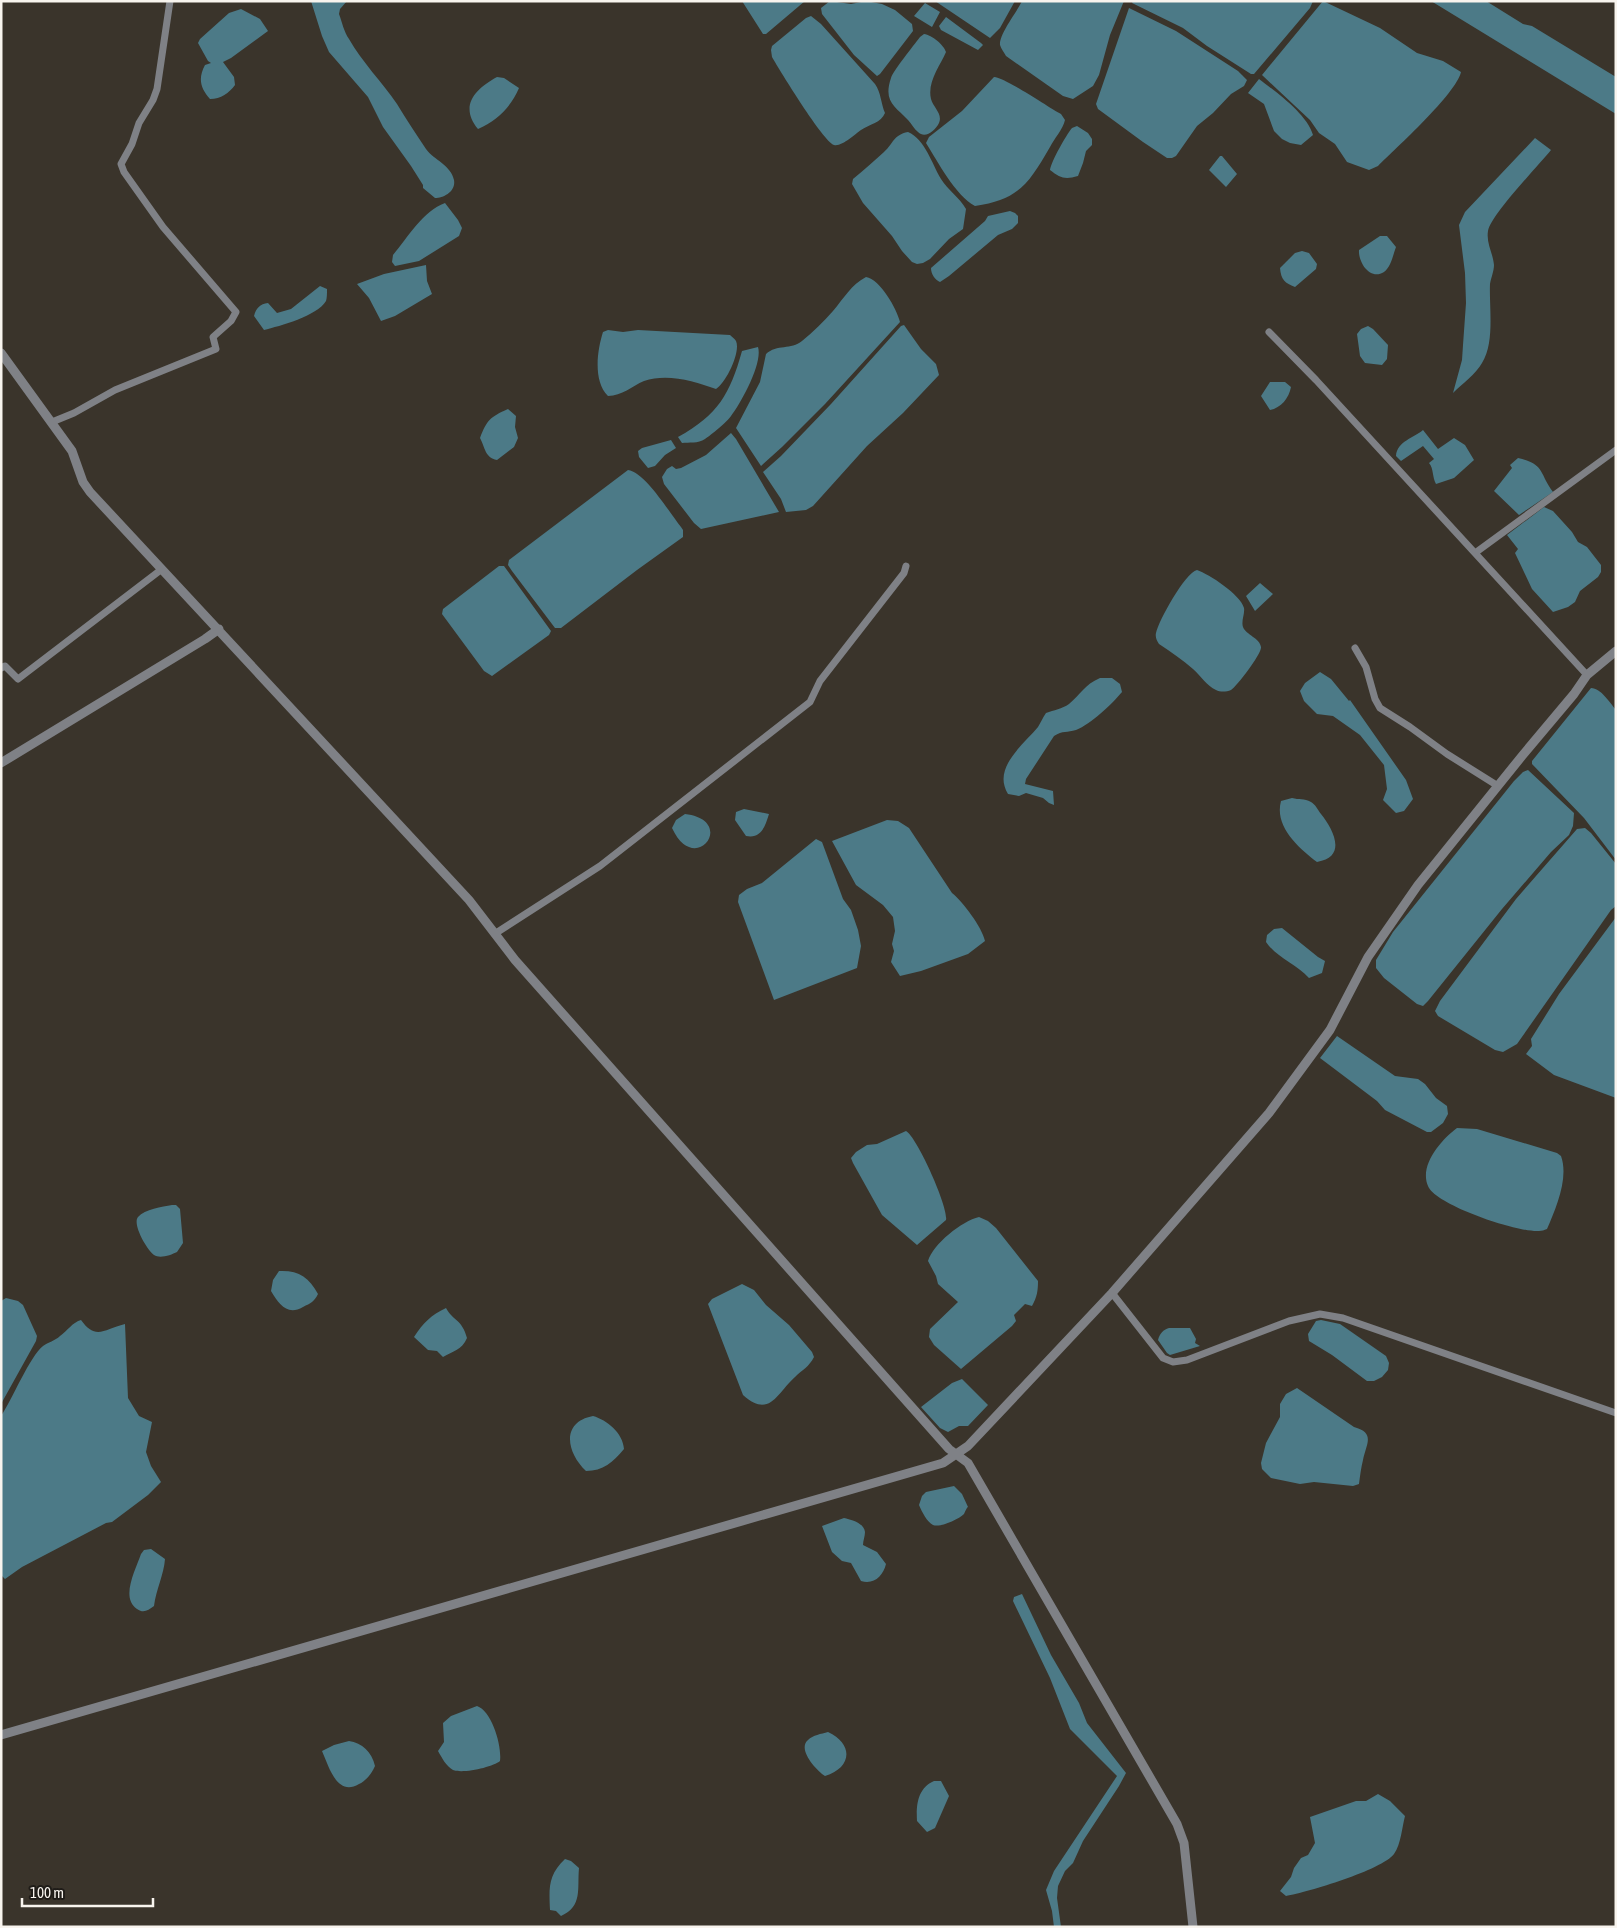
<svg xmlns="http://www.w3.org/2000/svg" width="1617" height="1928" font-family="'Asap Condensed',sans-serif">
<rect width="100%" height="100%" fill="#3a342b"/>
<path fill="#4c7a87" d="M311,1H347L340,9L339,14C342,22 344,32 349,39C362,62 382,82 397,104C406,119 416,134 426,149C434,160 451,165 454,180C456,191 444,198 435,198L423,188V185L411,166L383,127L368,97L329,52L322,36Z
M742,1H805L766,34H763Z
M830,1L851,4L866,1L882,4L895,10L912,24L913,31L880,74L877,76L854,55L822,14L821,8Z
M935,1H1015L1000,28L990,38Z
M1022,1H1124L1110,35L1099,75L1093,86L1073,99L1063,96L1006,56C1004,52 1001,49 1000,45C999,34 1017,12 1022,1Z
M1133,1H1313L1310,8L1254,74H1251L1207,46L1183,28L1132,3Z
M1323,1L1380,28L1417,53L1443,61L1461,72C1456,94 1396,148 1378,166L1369,170L1347,162L1335,144L1319,133L1310,120L1262,75Z
M1431,1H1486L1523,24L1532,26L1616,77V114Z
M925,3L940,12L932,27L914,16Z
M1129,8L1176,31L1238,71L1247,80L1244,86L1231,94L1213,113L1197,126L1176,156L1172,158H1167L1143,142L1098,109L1096,104Z
M241,9L260,19L268,31L231,58L223,62L234,77L235,85C229,93 221,99 210,99C200,88 198,78 205,65L211,63L208,61L198,43L200,39L229,13Z
M811,16L821,24L875,84C881,92 881,104 885,113C881,123 870,124 861,130C855,134 842,147 834,145C823,141 780,71 772,57L771,50L772,46L806,18Z
M946,17L981,43L983,45L978,50L941,30L939,26Z
M924,34C932,35 944,45 946,52C940,66 927,82 931,99C933,107 943,114 939,123C935,131 925,139 918,132C914,129 912,124 908,120C895,106 883,102 891,78C893,71 914,45 920,37Z
M497,77L504,78L519,88C511,107 497,121 478,129C459,106 475,89 497,77Z
M994,77C1006,78 1048,107 1061,114L1065,120C1063,129 1054,139 1050,147C1029,183 1019,200 975,206C955,195 938,162 926,143L929,137L962,111Z
M1259,79C1276,92 1307,114 1313,135L1301,145L1290,143L1282,139L1274,131L1264,104L1248,93Z
M1077,126L1088,133L1092,139V145L1086,151L1083,163L1078,176C1065,180 1060,178 1050,170C1051,162 1066,135 1072,128Z
M908,132C925,139 932,164 941,179C948,190 959,197 966,209L963,229L949,239L930,259L923,263L917,264L912,262L902,251L892,236L863,203L852,184L853,179C864,170 874,161 884,152C894,143 893,135 908,132Z
M1535,138L1551,150C1538,166 1491,215 1488,231C1486,243 1493,253 1494,265C1494,271 1491,278 1490,284C1489,307 1495,343 1482,363C1476,374 1462,384 1453,393L1462,360L1463,345L1466,303L1465,273L1459,225L1465,212Z
M1220,156H1222L1237,174L1226,187L1209,170Z
M445,203L458,220L462,228L459,236L419,261L395,266L392,262L393,255C408,237 423,211 445,203Z
M1010,211L1015,213L1018,216V223L1012,229L998,235L949,276L940,282C935,280 931,274 931,268L985,221L988,216Z
M1380,236H1387L1396,247C1393,255 1391,267 1384,272C1370,281 1358,262 1359,250Z
M1302,251L1309,253L1317,264L1316,269L1295,287C1285,283 1281,280 1280,268L1295,253Z
M426,265L427,281L432,294L395,316L381,321L369,298L357,284L384,274Z
M866,277C880,279 897,309 900,322L825,404L782,447L761,466L736,428L760,382L766,354C777,344 791,350 802,341C813,332 824,321 833,311C844,298 851,285 866,277Z
M320,286L327,289C327,293 327,298 326,301C317,316 280,326 264,330L254,316C256,308 260,304 268,303L277,313L291,309Z
M904,325L921,349L936,364L939,375L903,413L867,446L813,506L806,510L786,512L781,499L763,472L781,456L831,404L901,326Z
M1368,326L1373,329L1388,345L1387,359L1382,365L1365,363L1360,356L1357,334L1361,329Z
M608,330L623,332L638,330L730,335C732,337 735,339 736,341C741,352 726,383 716,389C694,381 667,373 644,381C632,386 622,396 608,396C593,381 597,351 603,332Z
M758,347C763,363 741,403 731,416C728,421 710,436 705,439C698,444 689,442 682,443L678,437C718,415 730,394 742,351Z
M1270,382H1285L1291,387C1289,398 1281,408 1270,410L1261,396Z
M508,409L516,416L515,427L518,438L514,447L497,460C485,458 485,447 480,438C487,420 490,417 508,409Z
M1423,430L1438,449L1454,438L1465,445L1474,460L1454,478L1436,484C1432,477 1434,469 1429,463L1434,459L1423,446L1401,461L1396,456C1397,441 1414,438 1423,430Z
M731,433L736,439L779,512L701,529L694,523L664,484L662,477L667,469L672,466L676,469L681,468L706,455Z
M671,440L676,448L665,455L655,466L648,468L639,457L638,451L642,448Z
M1518,458C1545,464 1539,473 1553,492L1519,515L1494,491L1512,468L1510,465Z
M628,470C645,472 669,512 681,527L683,530V537L637,570L561,628H555L512,571L508,565L509,560Z
M1544,507L1553,511L1572,532L1578,542L1587,547L1601,565V572L1598,577L1580,591L1575,602L1568,607L1553,612L1532,589L1515,553L1518,549L1507,535Z
M499,566H504L551,631L549,635L492,676L484,671L442,614L443,609Z
M1197,570C1209,574 1241,595 1244,608C1245,614 1241,621 1243,627C1246,635 1260,638 1261,647C1262,653 1237,686 1231,690C1226,692 1220,692 1216,690C1207,686 1201,676 1193,669C1183,660 1171,652 1159,644C1157,641 1155,637 1156,633C1159,620 1185,573 1197,570Z
M1260,583L1273,594L1255,611L1246,596Z
M1320,672L1331,679L1349,701L1350,700L1406,780L1413,799L1404,811L1396,813L1383,800L1387,789L1384,765L1360,735L1333,716L1317,714L1304,701L1300,691L1305,683Z
M1100,678H1112L1120,684L1122,692C1112,704 1091,724 1076,730C1067,733 1063,730 1054,736L1026,779L1025,784L1053,791L1054,805L1049,803L1043,798L1026,793L1019,796L1008,794C992,768 1023,745 1038,727C1041,722 1043,717 1046,713C1054,710 1062,709 1069,704C1081,694 1084,685 1100,678Z
M1591,688C1601,688 1610,703 1616,710V860L1584,818L1532,764V761Z
M1528,770L1574,813L1573,826L1569,835L1551,852L1502,909L1428,1001L1423,1006L1417,1004L1384,978L1376,968V960L1393,932L1514,781L1523,772Z
M1292,798C1299,800 1304,798 1311,802C1315,804 1318,810 1321,814C1333,829 1348,857 1317,862C1299,848 1274,827 1281,801Z
M744,809L769,814C765,827 761,839 746,836L735,820L736,812Z
M685,814C738,820 695,878 672,828L676,820Z
M887,820L898,821L909,828L952,893C963,902 982,927 985,941L968,954L921,971L900,976L891,962L894,951L892,944L895,931L893,917L883,905L856,885L832,841Z
M1585,828L1591,833L1616,864V906L1611,910L1517,1044L1503,1052L1495,1050L1438,1016L1435,1011L1440,1001L1516,899L1577,829Z
M816,839L822,842L843,899L851,910L858,930L861,946L857,968L774,1000L738,902L739,895L747,889L762,883Z
M1616,917V1098L1554,1075L1526,1054L1532,1046L1531,1039L1559,994Z
M1282,928L1318,957L1325,961L1322,973L1309,978C1296,964 1276,957 1266,942L1267,935L1274,929Z
M1337,1036L1395,1076L1418,1079L1425,1084L1436,1098L1447,1106L1448,1114L1443,1123L1431,1132H1427L1385,1110L1377,1101L1320,1058Z
M1457,1128L1477,1129L1557,1153L1561,1156C1569,1178 1556,1208 1547,1229C1544,1230 1542,1231 1539,1231C1519,1233 1435,1205 1428,1186C1419,1165 1441,1140 1457,1128Z
M906,1131C917,1137 949,1208 946,1220L917,1245L882,1215L853,1163L851,1158L856,1152L867,1145L877,1144Z
M172,1205H176L180,1209L183,1243L177,1252C171,1255 160,1259 154,1255C147,1250 132,1224 138,1217C145,1209 162,1207 172,1205Z
M979,1217L988,1221L996,1228L1038,1281C1038,1291 1037,1297 1032,1306L1025,1304L1014,1315L1016,1321L1012,1326L961,1369L934,1345L929,1337L930,1329L958,1302L938,1284L936,1276L928,1261C933,1244 962,1221 979,1217Z
M279,1271C298,1270 309,1277 318,1294C314,1302 311,1303 303,1307C287,1316 279,1304 271,1291L273,1280Z
M742,1284L754,1290L766,1305L789,1325L812,1352L814,1357C809,1367 802,1370 795,1377C777,1393 770,1419 743,1395L708,1304L712,1299Z
M6,1298L18,1301L23,1305L37,1336L36,1341L1,1404V1301Z
M446,1308C453,1321 462,1319 467,1338C462,1350 453,1351 443,1357L437,1351L428,1350L414,1337C423,1323 431,1315 446,1308Z
M81,1320C96,1341 104,1329 125,1324L128,1398L139,1416L152,1422L146,1452L151,1466L161,1482L148,1495L112,1522L106,1523L22,1567L5,1579L2,1576L1,1568V1416C12,1400 30,1356 43,1346C48,1342 55,1341 60,1336C67,1331 73,1322 81,1320Z
M1321,1320L1340,1324L1386,1356L1389,1363L1388,1370L1382,1377L1374,1381H1367L1332,1355L1309,1341L1308,1334L1316,1321Z
M1169,1328H1190L1196,1339L1195,1343L1200,1346L1170,1355L1167,1353L1158,1340C1160,1333 1163,1330 1169,1328Z
M962,1379L988,1405L968,1426H959L948,1432L940,1428L921,1407L952,1383Z
M1297,1388L1354,1427C1376,1433 1366,1444 1363,1460C1361,1468 1360,1476 1359,1484L1353,1486L1314,1482L1300,1484L1271,1478L1262,1469L1261,1463L1266,1443L1280,1417V1404L1286,1394Z
M593,1416C607,1420 623,1433 624,1449C613,1462 603,1471 586,1471C566,1452 561,1422 593,1416Z
M954,1486L962,1494L968,1507C967,1507 964,1514 964,1514C959,1519 940,1528 933,1525C927,1522 922,1512 919,1505L922,1496L926,1492Z
M844,1518C852,1520 864,1523 865,1532C865,1536 863,1541 863,1545L877,1552L886,1564C883,1576 874,1585 861,1581L851,1563L842,1561L832,1552L822,1526Z
M151,1549L165,1559C164,1574 156,1590 154,1606C148,1610 144,1614 137,1609C120,1598 136,1569 141,1554L144,1550Z
M1022,1594L1051,1655L1079,1703L1087,1723L1126,1773L1119,1786L1083,1841L1073,1863L1065,1871L1058,1886L1057,1898L1061,1927H1054L1052,1911L1046,1890L1054,1871L1117,1776L1070,1729L1050,1678L1013,1601L1014,1597Z
M477,1706C492,1711 502,1746 500,1761C493,1767 463,1774 453,1770C446,1766 442,1758 438,1751L444,1742L443,1723L451,1716Z
M828,1732C854,1744 852,1768 825,1776C816,1770 797,1749 808,1740C813,1735 821,1734 828,1732Z
M349,1741C362,1743 372,1752 375,1766C372,1773 366,1781 359,1784C337,1797 329,1767 322,1751L334,1745Z
M934,1781H941L949,1796L935,1828L927,1832L917,1821C916,1804 918,1788 934,1781Z
M1378,1794L1390,1801L1405,1816C1402,1827 1401,1844 1394,1854C1382,1870 1308,1892 1286,1896L1280,1891L1291,1877L1294,1868L1301,1858L1308,1855L1315,1843L1310,1817L1356,1801H1366Z
M565,1859L571,1861L579,1868C577,1889 583,1906 561,1916L556,1911L550,1910C549,1888 548,1875 565,1859Z"/>
<g fill="none" stroke-linecap="round" stroke-linejoin="round">
<path stroke="#7f8186" stroke-width="7" d="M1269,332L1316,380L1587,675
M52,422L74,413L115,390L216,349L213,337L231,321L236,312L163,227L124,172L121,164L132,144L139,123L153,100L157,89L170,1
M1475,553L1616,450
M1355,648L1366,667L1375,699L1380,708L1410,727L1447,754L1498,786
M1,668L5,666L18,679L162,569
M496,933L600,866L810,702L820,681L904,573L906,566
M1112,1293L1163,1358L1173,1362L1187,1360L1289,1321L1320,1314L1343,1318L1616,1413"/>
<path stroke="#7f8186" stroke-width="9" d="M1,353L72,451L83,482L90,492L469,900L515,960L949,1449L968,1463L1177,1824L1184,1843L1193,1927
M1,763L205,639L219,629
M1,1735L943,1463L968,1446L1112,1293L1269,1113L1330,1030L1368,957L1418,885L1522,756L1574,694L1587,675L1616,651"/>
</g>
<rect width="1617" height="1928" fill="none" stroke="#f8f4ee" stroke-width="5"/>
<path d="M22 1898v8h131v-8" fill="none" stroke="#f8f4ee" stroke-width="2.5"/>
<text x="30" y="1898" font-size="15" fill="#f8f4ee" stroke="#1f1c18" stroke-width="4" paint-order="stroke">100 m</text>
</svg>
